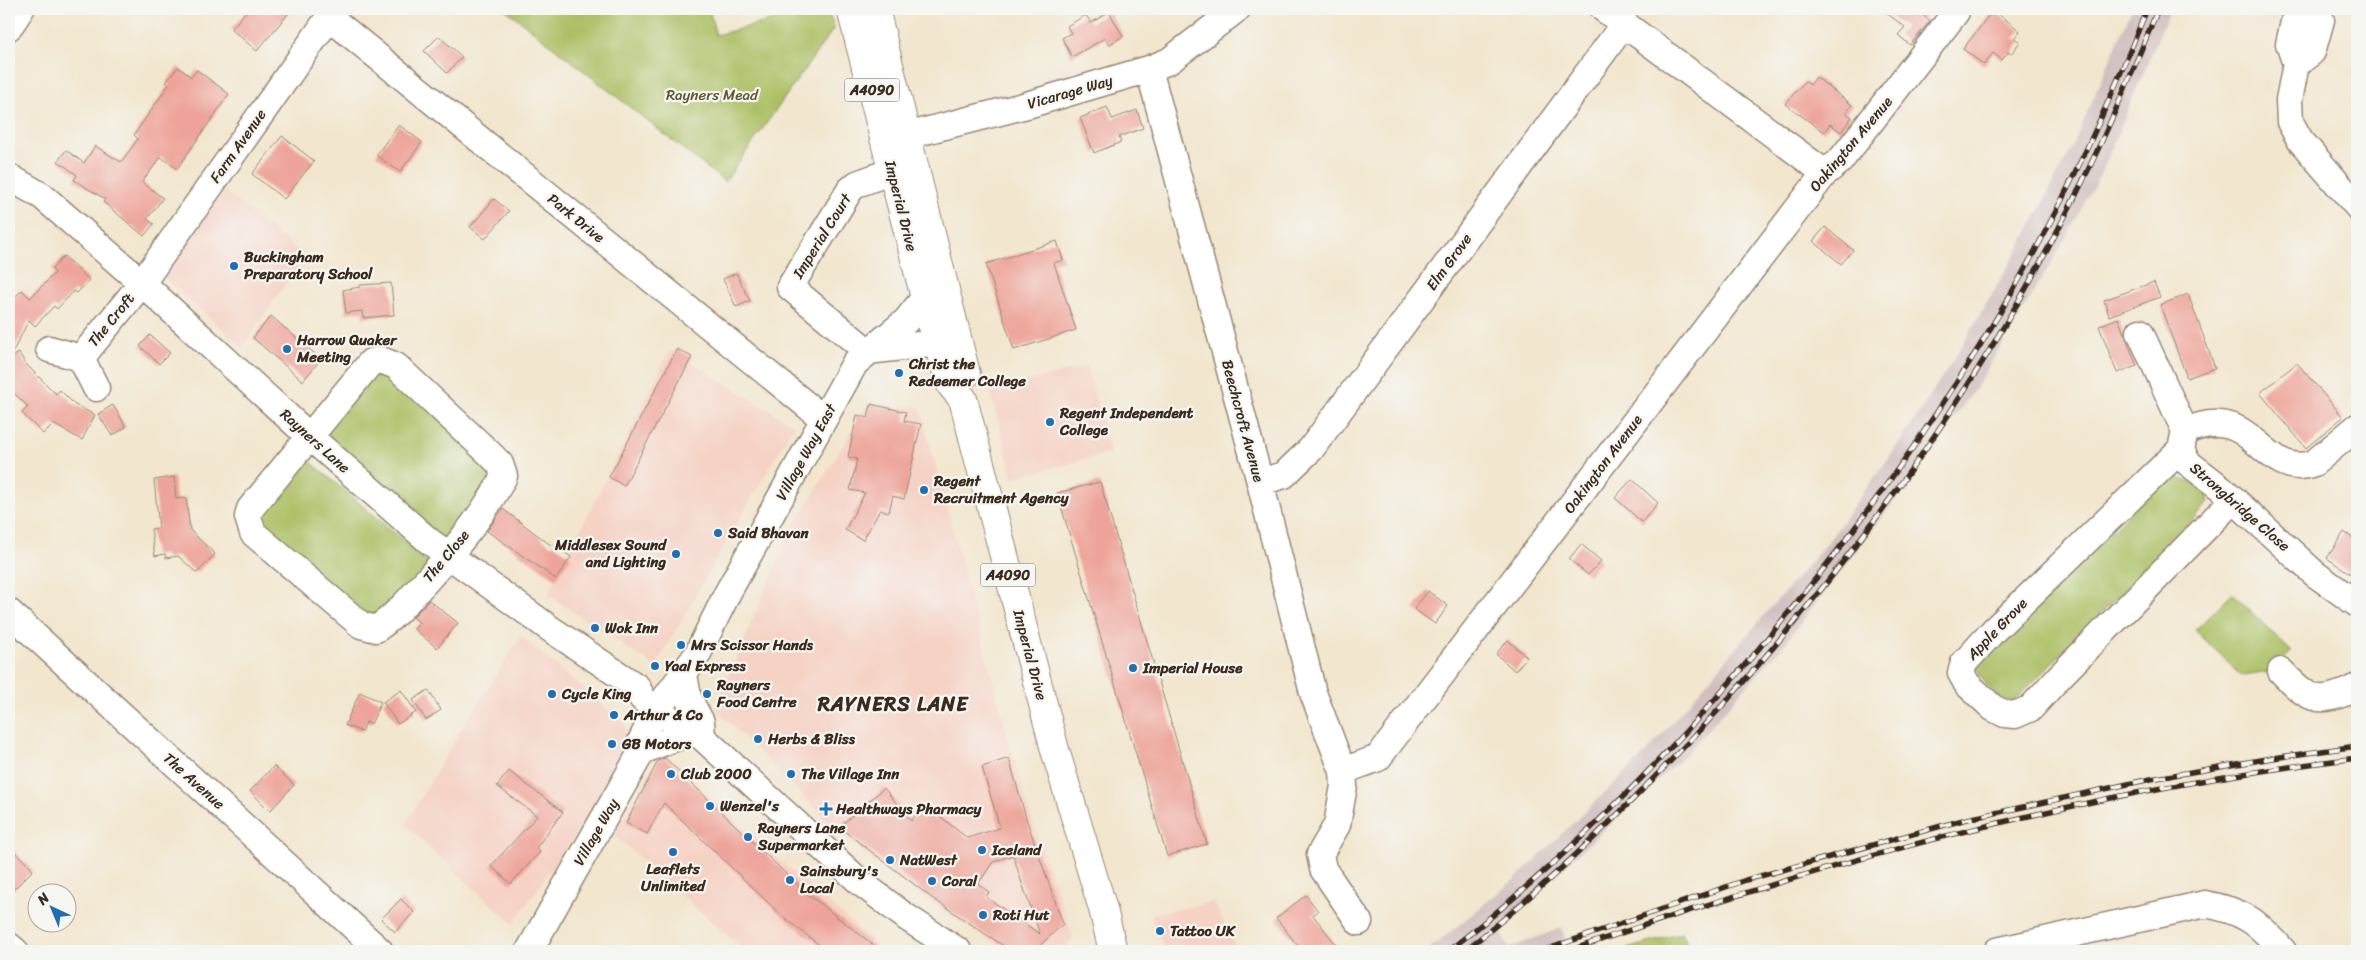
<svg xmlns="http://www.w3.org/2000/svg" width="2366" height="960" font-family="Sriracha,sans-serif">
<rect width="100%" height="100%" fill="#f6f6f2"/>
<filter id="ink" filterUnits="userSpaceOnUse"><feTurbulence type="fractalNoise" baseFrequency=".02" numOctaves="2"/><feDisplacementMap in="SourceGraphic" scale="10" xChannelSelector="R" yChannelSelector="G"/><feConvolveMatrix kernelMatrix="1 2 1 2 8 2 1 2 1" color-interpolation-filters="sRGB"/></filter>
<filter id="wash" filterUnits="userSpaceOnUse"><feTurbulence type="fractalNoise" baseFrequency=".0096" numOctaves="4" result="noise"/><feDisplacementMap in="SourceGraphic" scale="20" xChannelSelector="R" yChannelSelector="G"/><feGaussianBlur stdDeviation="1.12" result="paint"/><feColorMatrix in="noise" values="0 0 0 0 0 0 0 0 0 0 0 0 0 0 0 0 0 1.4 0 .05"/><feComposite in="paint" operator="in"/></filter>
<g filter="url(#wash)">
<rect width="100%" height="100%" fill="#f2e6ce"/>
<path fill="#f6d2c5" d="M224,191L305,256L242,347L163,276Z
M670,350L794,425L655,666L548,595Z
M1087,366L1110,453L1013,478L990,392Z
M868,404L920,407L1005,726L1030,815L1073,938L1062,951H1004L926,899L872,860L837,830L715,708L788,536Z
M521,636L624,723L631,742L584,823L513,924L405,825L450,748Z
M660,754L668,757L758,842L884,951H745L613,834Z
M1213,902L1238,951H1166L1150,915Z"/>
<path fill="#d1bfbf" d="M2132,9H2170L2104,167L2062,245L1977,386L1905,487L1783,646L1685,755L1498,928L1509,948L1561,928L1570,951H1427L1515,879L1646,753L1830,539L1900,442L1957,354L2025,238L2073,145Z"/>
<path fill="#abbf63" stroke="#737440" d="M505,9H709L716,35L816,9H827L834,28L725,182Z
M371,362L500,464L454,550L315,432Z
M299,452L437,569L376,629L253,533L250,509Z
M2172,475L2204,488L2209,501L2196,518L2014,701C1999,703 1980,680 1977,667L2165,477Z
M2232,593L2291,651L2271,672L2242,676L2195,630Z
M1682,933L1691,951H1620Z"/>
<g id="blocks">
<path fill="#eea49a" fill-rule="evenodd" d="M248,9H292L257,51L231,29Z
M1881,9H1916L1930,21L1910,45L1898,35L1905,27Z
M1993,10L2020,31L2014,38L2020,42L2011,54L2008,52L2002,60L1993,53L1984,65L1963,49Z
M1109,12L1123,36L1109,45L1105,38L1072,57L1062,38L1071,33L1067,26L1086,15L1091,23Z
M439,36L462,57L447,73L424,51Z
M178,67L191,77L197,70L229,94L177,169L161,157L142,182L163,198L147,219L154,224L144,236L103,202L105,199L74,180L77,175L58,161L66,150L84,163L95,146L121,162L138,139L134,135L169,84L166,82Z
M1816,77L1852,105L1846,113L1852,117L1841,132L1830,124L1824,132L1785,104L1805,81L1810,85Z
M1107,107L1112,119L1137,110L1143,128L1119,137L1121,142L1094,153L1080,118Z
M399,125L422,142L400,172L376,155Z
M282,136L314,161L284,199L252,174Z
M494,199L509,211L485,239L470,227Z
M1825,227L1853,250L1841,264L1813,241Z
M1057,241L1063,260L1054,263L1076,330L1014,350L986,264Z
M64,256L89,280L77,293L74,291L57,309L54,306L35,326L29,320L9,359V303L22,290L30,298L55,273L52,269Z
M736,273L750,301L736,307L723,279Z
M2154,282L2160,297L2109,316L2104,300Z
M391,283L394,315L363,318L362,311L346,313L343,290L360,287V285Z
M2188,294L2215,368L2187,378L2160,305Z
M271,316L321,359L303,381L253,338Z
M2118,318L2137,366L2117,373L2099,326Z
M150,335L170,353L159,364L140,346Z
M677,349L692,357L624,486L609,477Z
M19,353L25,363L56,394L60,390L75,405L95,415L82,440L53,424L43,434L22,413L28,407L9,388V359Z
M2297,363L2343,417L2306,448L2260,393Z
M871,404L906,412L904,421L921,424L904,499L893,496L889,512L880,510L863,540L845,530L865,493L850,490L857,459L848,457L857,415L868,418Z
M113,405L126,427L112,436L98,414Z
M174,477L176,499L186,498L190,530L215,554L197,573L178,556L166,558L165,554L155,556L151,529L159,528L154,480Z
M1632,479L1658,503L1642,522L1615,498Z
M1100,482L1207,844L1167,856L1057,493Z
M503,509L552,546L553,544L571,557L556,579L487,531Z
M2344,532L2357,541V578L2327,558Z
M1581,544L1601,561L1588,575L1569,559Z
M1428,591L1448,606L1435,624L1414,609Z
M429,600L458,623L437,648L414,629L420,623L413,617Z
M1508,640L1527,657L1515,671L1496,654Z
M401,690L416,712L398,724L383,702Z
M428,690L441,710L426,720L413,700Z
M360,692L381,702L371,724L366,722L362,732L345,725Z
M665,758L804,891L881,951H827L781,915L664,803L647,834L626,823L658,761Z
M1009,758L1026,818L1063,924L1034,951H1011L932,898L839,827L884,788L911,821L922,808L933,817L936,813L967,838L1000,828L982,767ZM1013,855L1022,883L1040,934L986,897L989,892L978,884L993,862Z
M274,766L294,785L270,811L250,791Z
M509,771L563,812L536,848L540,852L511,884L491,866L537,816L497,786Z
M9,846L33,870L9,894Z
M1306,895L1318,911L1313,915L1341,951H1302L1276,918Z
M401,899L414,912L395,932L381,919Z"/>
</g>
</g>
<g filter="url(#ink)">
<use href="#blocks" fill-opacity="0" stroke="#968876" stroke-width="1"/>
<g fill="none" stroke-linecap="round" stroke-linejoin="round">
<defs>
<path id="minor" d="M1604,9L1825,173
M2301,9L2296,13L2289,44L2296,64L2289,100L2290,122L2300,140L2357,206
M329,17L815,412L825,417
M9,27L21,9
M2296,64L2312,52L2321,20L2315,9
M1149,69L1260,482L1313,693L1343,771
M886,141L1027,105L1149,69L1169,61L1237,9
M9,177L42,196L142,283L311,438L429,541L549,628L637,687L642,698L656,711L702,737L861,883L906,917L958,951
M2140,332L2185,431
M49,349L81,358L142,283L335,9
M867,351L790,287L850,190L857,184L892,171
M867,351L929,344L958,351
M81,358L96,388
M381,360L396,366L490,454L500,464L504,476C484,515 455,549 426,581C410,598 396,616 376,629L361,625L253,533L248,517L250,509L371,362Z
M2357,427L2314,463C2273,479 2256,425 2219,424C2207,423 2196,427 2185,431L2181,449L2187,462L2221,488L2315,574L2357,604
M2181,449L1994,630L1964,663L1961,673L1967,684L1993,708L2005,714L2015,715L2031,708L2059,677L2233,500
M1260,482L1284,475L1311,449L1624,24
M9,612L380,951
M2281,671C2309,701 2319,706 2357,687
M684,674L688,698L701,722L702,737
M642,751L690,732
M1359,922L1323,869L1320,854L1337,825L1344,786L1343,771L1378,758L1825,173L1840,161L1956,12L1955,9
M9,946L15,951
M529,951L642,751L641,741L656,711L697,655L728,592L855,363L906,321L925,297
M1997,951L2205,904C2244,911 2258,922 2283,951"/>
<path id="major" d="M851,9L933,329L951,385L963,399L1055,750L1103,909L1113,951
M875,9L966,374"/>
</defs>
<use href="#minor" stroke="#968876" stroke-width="29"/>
<use href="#major" stroke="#968876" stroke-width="30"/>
<use href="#minor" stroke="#fff" stroke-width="26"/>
<use href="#major" stroke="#fff" stroke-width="28"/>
<defs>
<path id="rail" d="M1448,951C1599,835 1730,692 1845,541C1923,438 1995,330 2054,215C2089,148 2119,79 2147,9
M1464,951C1530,900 1590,843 1649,783C1810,620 1957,425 2063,220C2099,152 2129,80 2158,9
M1542,951L1746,880L1963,820L2151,779L2266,759L2357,746
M1568,951C1825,862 2087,790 2357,758"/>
</defs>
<use href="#rail" stroke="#3b2a1e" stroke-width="5.5"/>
<use href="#rail" stroke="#f6f6f2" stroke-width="4" stroke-dasharray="11" stroke-linecap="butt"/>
</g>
</g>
<g fill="#1f6fb2" stroke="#f6f6f2" stroke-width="2">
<circle cx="234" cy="266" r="5"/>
<circle cx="287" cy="349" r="5"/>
<circle cx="899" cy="373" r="5"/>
<circle cx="1050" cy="422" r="5"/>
<circle cx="924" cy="490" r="5"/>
<circle cx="718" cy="533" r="5"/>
<circle cx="676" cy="554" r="5"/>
<circle cx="595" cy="628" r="5"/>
<circle cx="681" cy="645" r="5"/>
<circle cx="655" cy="666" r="5"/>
<circle cx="1133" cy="668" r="5"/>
<circle cx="552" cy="694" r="5"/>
<circle cx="707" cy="694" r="5"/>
<circle cx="614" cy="715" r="5"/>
<circle cx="758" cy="739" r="5"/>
<circle cx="612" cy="744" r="5"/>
<circle cx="671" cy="774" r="5"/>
<circle cx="791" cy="774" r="5"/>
<circle cx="710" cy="806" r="5"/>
<path d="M823.5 801.5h5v5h5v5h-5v5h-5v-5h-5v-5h5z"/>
<circle cx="748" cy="837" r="5"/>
<circle cx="982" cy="850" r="5"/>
<circle cx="673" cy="852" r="5"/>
<circle cx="890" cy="860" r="5"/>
<circle cx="790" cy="880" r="5"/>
<circle cx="932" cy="881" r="5"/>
<circle cx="983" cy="915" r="5"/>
<circle cx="1160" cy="931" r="5"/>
</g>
<g text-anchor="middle" stroke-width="4.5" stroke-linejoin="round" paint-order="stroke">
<g fill="#f6f6f2" stroke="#73675e" stroke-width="1">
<rect x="844.5" y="78.5" width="55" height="23" rx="4"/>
<rect x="980.5" y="563.5" width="55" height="23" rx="4"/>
</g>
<g font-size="14" font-weight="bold" fill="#3b2a1e">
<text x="872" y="95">A4090</text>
<text x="1008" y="580">A4090</text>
</g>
<g font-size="15" fill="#3b2a1e" stroke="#f6f6f2">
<text transform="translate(1070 92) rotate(-16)" y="5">Vicarage Way</text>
<text transform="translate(1851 144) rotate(-50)" y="5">Oakington Avenue</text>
<text transform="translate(238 146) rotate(-55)" y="5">Farm Avenue</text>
<text transform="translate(901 206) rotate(76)" y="5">Imperial Drive</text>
<text transform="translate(576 218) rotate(39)" y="5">Park Drive</text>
<text transform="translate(822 236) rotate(-58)" y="5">Imperial Court</text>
<text transform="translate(1449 262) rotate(-54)" y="5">Elm Grove</text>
<text transform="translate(111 320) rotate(-51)" y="5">The Croft</text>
<text transform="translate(1243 421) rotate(75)" y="5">Beechcroft Avenue</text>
<text transform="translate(315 441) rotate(42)" y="5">Rayners Lane</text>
<text transform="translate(806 452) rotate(-61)" y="5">Village Way East</text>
<text transform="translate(1603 464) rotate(-53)" y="5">Oakington Avenue</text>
<text transform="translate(2240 507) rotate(41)" y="5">Strongbridge Close</text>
<text transform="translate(446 556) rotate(-50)" y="5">The Close</text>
<text transform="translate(1997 629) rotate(-46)" y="5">Apple Grove</text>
<text transform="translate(1030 655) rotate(75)" y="5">Imperial Drive</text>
<text transform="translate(194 781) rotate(42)" y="5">The Avenue</text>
<text transform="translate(596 832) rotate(-60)" y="5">Village Way</text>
</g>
<g font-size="15" fill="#5d5733" stroke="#f6f6f2">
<text x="712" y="100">Rayners Mead</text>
</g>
<g font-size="15" font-weight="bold" fill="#3b2a1e" stroke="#f6f6f2" text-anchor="start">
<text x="244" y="262">Buckingham<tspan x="244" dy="17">Preparatory School</tspan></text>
<text x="297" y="345">Harrow Quaker<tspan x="297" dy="17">Meeting</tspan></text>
<text x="909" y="369">Christ the<tspan x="909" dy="17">Redeemer College</tspan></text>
<text x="1060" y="418">Regent Independent<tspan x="1060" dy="17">College</tspan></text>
<text x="934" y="486">Regent<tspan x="934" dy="17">Recruitment Agency</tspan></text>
<text x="728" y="538">Said Bhavan</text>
<text x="666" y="550" text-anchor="end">Middlesex Sound<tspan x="666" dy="17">and Lighting</tspan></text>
<text x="605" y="633">Wok Inn</text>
<text x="691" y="650">Mrs Scissor Hands</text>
<text x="665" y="671">Yaal Express</text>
<text x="1143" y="673">Imperial House</text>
<text x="717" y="690">Rayners<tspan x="717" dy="17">Food Centre</tspan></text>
<text x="562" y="699">Cycle King</text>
<text x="624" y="720">Arthur &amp; Co</text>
<text x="768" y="744">Herbs &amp; Bliss</text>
<text x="622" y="749">GB Motors</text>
<text x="681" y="779">Club 2000</text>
<text x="801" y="779">The Village Inn</text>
<text x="720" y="811">Wenzel's</text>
<text x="836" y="814">Healthways Pharmacy</text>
<text x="758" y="833">Rayners Lane<tspan x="758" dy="17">Supermarket</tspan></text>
<text x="992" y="855">Iceland</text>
<text x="900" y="865">NatWest</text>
<text x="673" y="874" text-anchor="middle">Leaflets<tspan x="673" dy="17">Unlimited</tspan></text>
<text x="800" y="876">Sainsbury's<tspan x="800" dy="17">Local</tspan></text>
<text x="942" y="886">Coral</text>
<text x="993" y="920">Roti Hut</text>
<text x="1170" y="936">Tattoo UK</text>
</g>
<g font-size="20" font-weight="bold" letter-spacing="1" fill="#3b2a1e" stroke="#f6f6f2">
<text x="893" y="711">RAYNERS LANE</text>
</g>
</g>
<rect width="2366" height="960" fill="none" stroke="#f6f6f2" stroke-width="30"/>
<g transform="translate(52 908) rotate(316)"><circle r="24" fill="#f6f6f2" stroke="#aba49d"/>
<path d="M0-4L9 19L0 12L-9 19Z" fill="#1f6fb2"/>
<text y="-8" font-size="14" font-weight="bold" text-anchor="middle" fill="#3b2a1e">N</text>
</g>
</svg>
